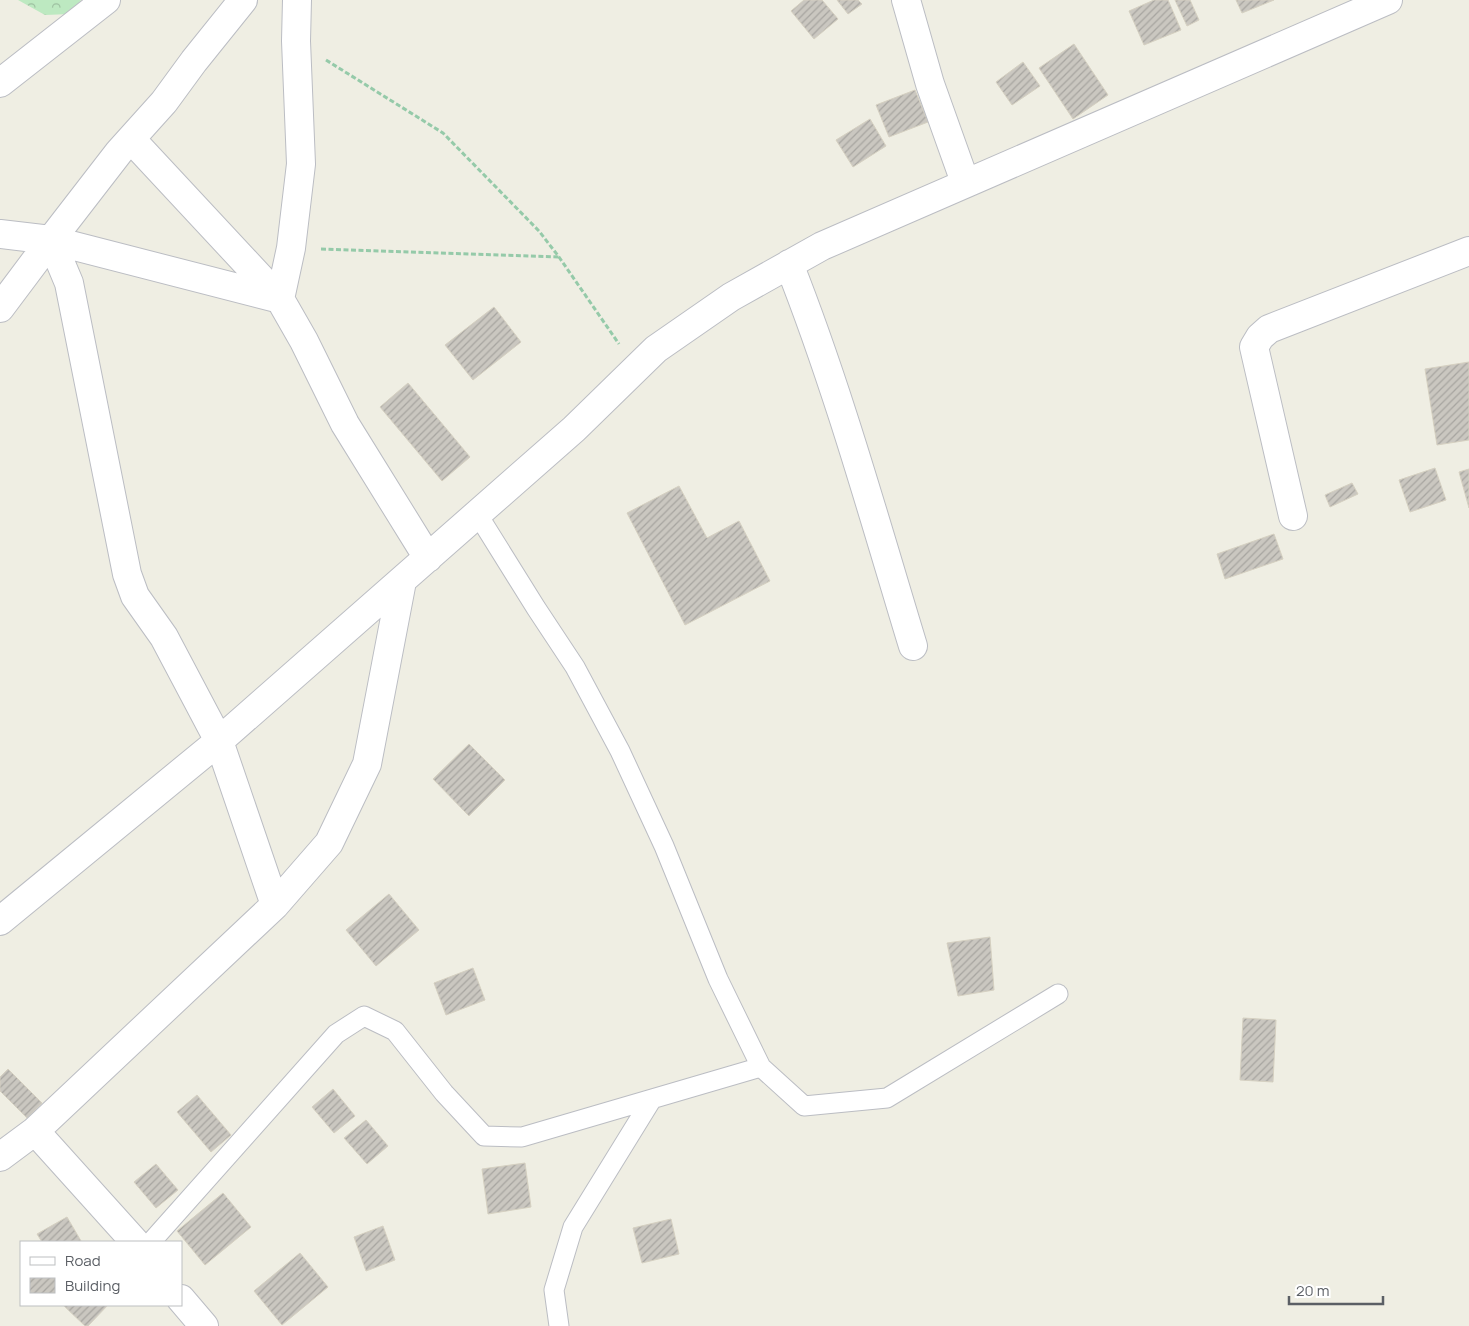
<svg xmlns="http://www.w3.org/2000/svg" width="1469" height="1326" font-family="Manrope,sans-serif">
<defs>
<pattern id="forest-crowns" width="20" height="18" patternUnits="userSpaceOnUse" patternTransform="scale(1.25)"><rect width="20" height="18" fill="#bde9c1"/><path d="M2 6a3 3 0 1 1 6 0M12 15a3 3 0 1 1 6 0" fill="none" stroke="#9dc0a0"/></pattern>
<pattern id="building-hatch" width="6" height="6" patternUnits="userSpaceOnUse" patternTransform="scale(1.25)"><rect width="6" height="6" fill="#cac7c0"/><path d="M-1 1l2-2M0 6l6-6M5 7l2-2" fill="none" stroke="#a7a5a0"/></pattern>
</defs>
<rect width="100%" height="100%" fill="#efeee3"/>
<path fill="url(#forest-crowns)" d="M18,0H81L71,14L45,15Z"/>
<path fill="url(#building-hatch)" stroke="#d5d0c1" d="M804,0H822L838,19L814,39L791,11Z
M837,0H858L862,4L848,14Z
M1154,0H1168L1181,30L1144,45L1129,11Z
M1175,0H1190L1199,20L1187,26Z
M1236,0H1274L1242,13Z
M1074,44L1108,95L1073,119L1039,68Z
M1023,62L1040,86L1012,105L996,82Z
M915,90L928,122L889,137L876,105Z
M870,119L886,146L853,167L836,140Z
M494,307L521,342L473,380L445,345Z
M1469,362V440L1437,445L1425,369Z
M408,383L470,457L442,481L380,407Z
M1435,468L1446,500L1410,512L1399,480Z
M1469,469V508L1459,472Z
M1352,483L1358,494L1330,507L1325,495Z
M679,486L707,538L739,521L770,581L685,625L627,513Z
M1274,534L1283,559L1225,579L1217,554Z
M469,744L505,780L469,816L433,779Z
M389,894L419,930L376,966L346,930Z
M990,937L994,990L958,996L947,943Z
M473,968L485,1000L446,1015L434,983Z
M1243,1018L1276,1020L1273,1082L1240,1080Z
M8,1069L42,1103L27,1118L0,1091V1077Z
M333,1089L355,1116L334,1133L312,1107Z
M197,1095L231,1135L211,1152L177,1112Z
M366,1120L388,1146L367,1164L344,1138Z
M525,1163L531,1207L488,1214L482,1169Z
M156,1164L178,1190L156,1208L134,1182Z
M223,1193L251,1227L205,1265L177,1231Z
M67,1217L81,1241L42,1242L37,1234Z
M671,1219L679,1254L642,1263L633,1228Z
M383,1226L395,1260L366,1271L354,1237Z
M300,1253L328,1287L282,1325L254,1291Z
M63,1305H108L88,1326H85Z"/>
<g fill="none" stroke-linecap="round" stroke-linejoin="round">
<defs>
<path id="service" d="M478,515L536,608L575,667L620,751L664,846L718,979L761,1067L804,1106L887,1098L1058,994
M151,1242L336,1034L364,1016L395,1031L444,1093L484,1136L522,1137L761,1067
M559,1326L554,1290L573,1227L652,1099"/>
<path id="minor" d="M243,0L194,61L164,102L119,152L51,240L69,283L127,574L135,596L164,637L219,741L275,905
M906,0L930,84L965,182
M0,83L106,0
M131,139L280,299L304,341L345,424L428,558
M0,234L51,240L280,299L291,248L301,164L296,41L297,0
M789,264C838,388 874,518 913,646
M0,308L51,240
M1293,516L1254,347L1260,337L1269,329L1469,251
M0,921L219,741L574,429L656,349L731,297L822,246L1388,0
M35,1131L135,1242
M0,1157L35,1131L275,905L329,843L367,764L402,581
M181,1299L204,1326"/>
</defs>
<use href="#service" stroke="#bbbdc3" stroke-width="21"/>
<use href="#minor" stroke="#bbbdc3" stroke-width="30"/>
<path stroke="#95caa9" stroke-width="3" stroke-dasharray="5 2.5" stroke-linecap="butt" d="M326,60L443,133L539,231L559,257L619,344
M321,249L559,257"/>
<use href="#service" stroke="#fff" stroke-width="19"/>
<use href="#minor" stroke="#fff" stroke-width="28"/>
</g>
<rect x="20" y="1241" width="162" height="65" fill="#ffffff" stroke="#bdbfc1"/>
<rect x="30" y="1257" width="25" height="8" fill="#ffffff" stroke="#bdbfc1"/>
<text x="65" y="1266" font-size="15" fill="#5b5f65">Road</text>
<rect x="30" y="1278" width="25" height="15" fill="url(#building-hatch)" stroke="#bdbfc1"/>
<text x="65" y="1291" font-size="15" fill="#5b5f65">Building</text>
<path d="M1289 1296v8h94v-8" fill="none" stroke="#5b5f65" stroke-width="2.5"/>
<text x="1296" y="1296" font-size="15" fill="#5b5f65" stroke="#ffffff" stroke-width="4" paint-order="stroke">20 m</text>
</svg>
